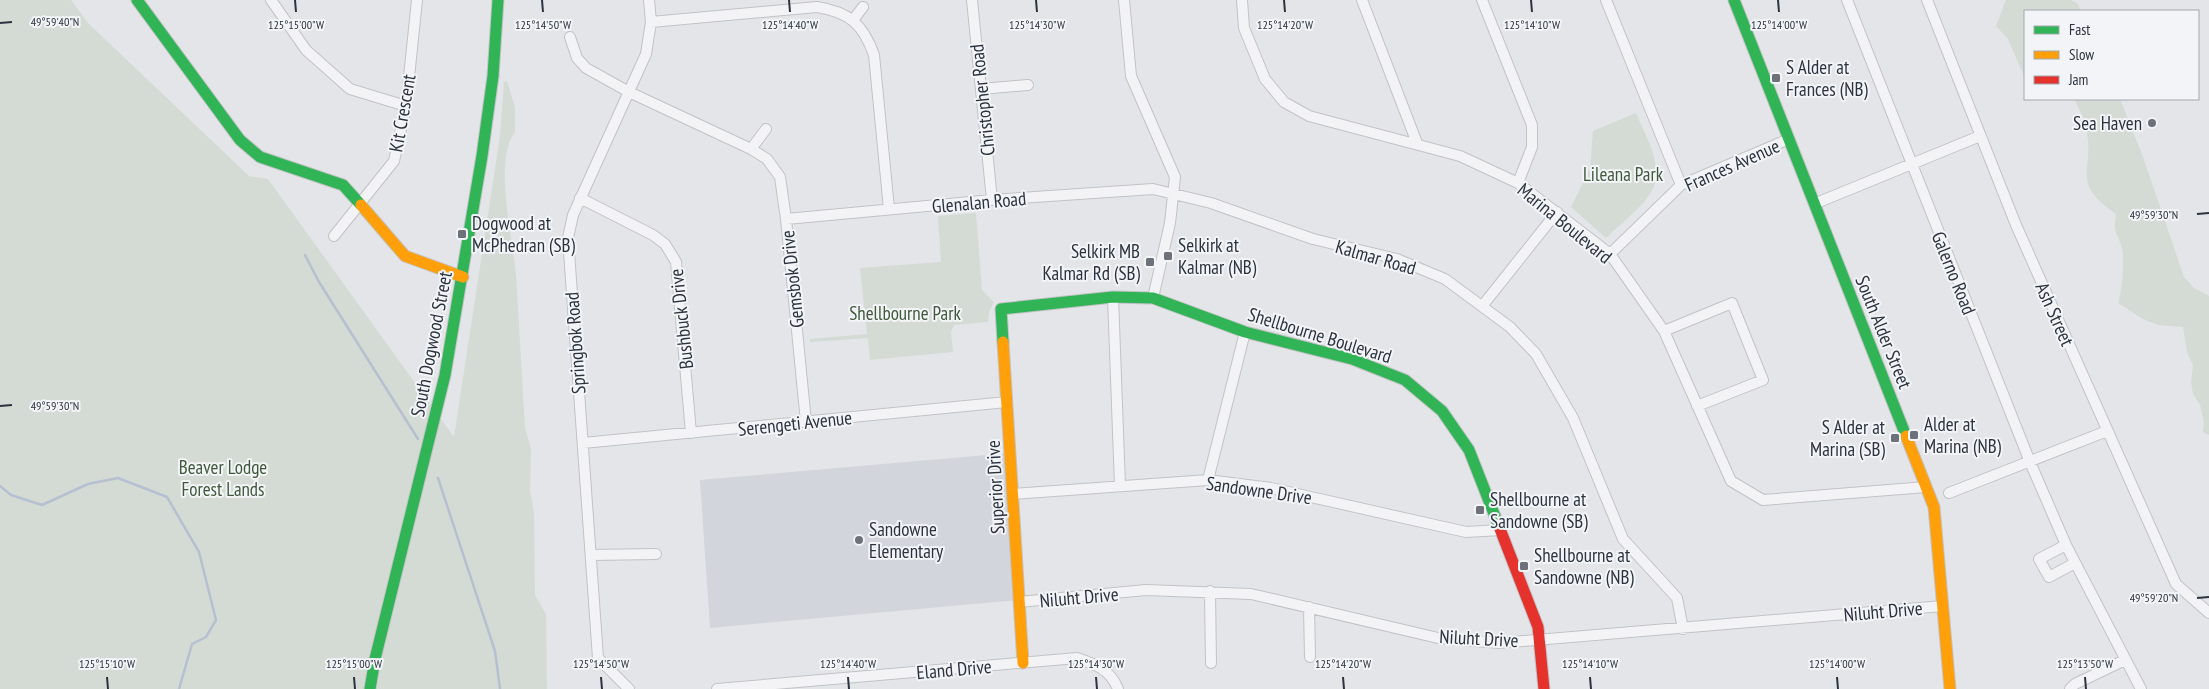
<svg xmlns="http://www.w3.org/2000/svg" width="2209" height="689" font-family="'PT Sans Narrow',sans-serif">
<rect width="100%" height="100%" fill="#e3e5e8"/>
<path fill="#d2d5db" d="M1010,453L1019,600L710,628L700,480Z"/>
<path fill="#d4dbd4" d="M0,0H71L89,24L249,176L268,179L454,437L500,136L504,82L507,81L515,107V132C493,159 513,240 516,275C519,326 522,377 525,428L531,449L530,491L534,513L535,595L546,614L547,689H0Z
M2006,0H2071L2078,4L2081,11H2025V78L2008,39L1996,26Z
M2075,99H2120L2143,157L2184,277L2194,288L2209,296V435L2203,432L2204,422L2200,405L2193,394L2191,382L2193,366L2187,352L2183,327L2158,325L2143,319L2118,303C2122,292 2125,259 2122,248C2117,231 2113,235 2116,214C2068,181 2096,171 2086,128C2084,118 2078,108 2075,99Z
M1636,113C1645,135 1667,170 1650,194C1639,210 1620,224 1606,238L1571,207L1590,169L1593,131Z
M976,213L982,290L994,302L989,312L988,322L954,325L951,332L953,352L870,360L868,338L810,342V339L867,334L860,268L941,262L938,216Z"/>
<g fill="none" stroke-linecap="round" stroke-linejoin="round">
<path stroke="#b5c1d0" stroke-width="2.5" d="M305,255L319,282L418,439
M438,478L495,651L500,689
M0,486L11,495L42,505L88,484L118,478L167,497L199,552L216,620L206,637L192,644L179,689"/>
<defs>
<path id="street" d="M271,0L306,50L350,89L406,106
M972,0L992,200
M1124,0L1131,76L1175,177L1170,223L1153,298
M1242,0L1244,28L1265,79L1284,102L1309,116L1460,156L1518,183L1610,254L1664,331L1731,481L1763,500L1926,487
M1362,0L1417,143
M1482,0L1532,125V147L1518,183
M1606,0L1681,185
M1847,0L2030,462L2066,545L2141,689
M1927,0L2016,225L2176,584L2209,613
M853,20L863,7
M651,22L817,7C849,12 863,24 874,55L889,209
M570,37L577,58L586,68L629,92L751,149L767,159L780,177L786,219L806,422
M981,89L1028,85
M751,149L766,129
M580,198L653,235L665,244L676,262L691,433
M1814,204L1980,136
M786,219L992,200L1153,189L1211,203L1313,239L1397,259L1445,279L1510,327L1536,354L1573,418L1623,539L1677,598L1683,629
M334,236L394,161L406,106L417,0
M1610,254L1681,185L1789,139
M1113,297L1120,486
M1483,305L1557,212
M1664,331L1732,303L1763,380L1697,406
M583,443L1007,402
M1208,480L1245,332
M1949,493L2107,431
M1013,494L1208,480L1271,488L1466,532L1501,530
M2066,545L2039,559L2049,577L2075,563
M591,555L656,554
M1210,591L1211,663
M1019,602L1146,590L1251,594L1438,638L1499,643L1943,606
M1309,607L1310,657
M629,689L598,658L568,238L573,215L646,54L651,22L649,0
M717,689L1077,658C1095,664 1110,669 1118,689
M2070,689L2075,684L2125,660"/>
<path id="fast" d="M137,0L240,140L260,157L343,185L361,205
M1734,0L1906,436
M1003,342L1001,309L1113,297L1153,298L1245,332L1352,359L1405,380L1442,411L1469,450L1500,529
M370,689L375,659L445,375L482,156L493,76L498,0"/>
<path id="slow" d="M361,205L405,256L463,277
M1003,342L1023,663
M1906,436L1934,507L1950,689"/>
<path id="jam" d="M1500,529L1538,627L1544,689"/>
</defs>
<use href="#street" stroke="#c2c3c6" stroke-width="12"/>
<use href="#fast" stroke="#c2c3c6" stroke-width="13"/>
<use href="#slow" stroke="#c2c3c6" stroke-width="13"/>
<use href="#jam" stroke="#c2c3c6" stroke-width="13"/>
<use href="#street" stroke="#f3f3f5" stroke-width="10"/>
<use href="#fast" stroke="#30b455" stroke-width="11"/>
<use href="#slow" stroke="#ff9f0a" stroke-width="11"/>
<use href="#jam" stroke="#e5322d" stroke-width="11"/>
</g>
<path fill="none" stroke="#2c333f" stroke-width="2" d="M295,0L296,12M542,0L543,12M789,0L790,12M1036,0L1037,12M1284,0L1285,12M1531,0L1532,12M1778,0L1779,12M0,23L12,22M2197,214L2209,213M0,406L12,405M2197,598L2209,597M107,677L108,689M354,677L355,689M601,677L602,689M848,677L849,689M1096,677L1097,689M1343,677L1344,689M1590,677L1591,689M1837,677L1838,689M2085,677L2086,689"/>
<g fill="#6c717a" stroke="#f2f4f7" stroke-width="2">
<rect x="1771" y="73" width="10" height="10" rx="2.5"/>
<circle cx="2152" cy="123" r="5"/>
<rect x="457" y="229" width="10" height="10" rx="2.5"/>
<rect x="1163" y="251" width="10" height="10" rx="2.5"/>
<rect x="1145" y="257" width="10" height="10" rx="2.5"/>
<rect x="1909" y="430" width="10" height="10" rx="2.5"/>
<rect x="1890" y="433" width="10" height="10" rx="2.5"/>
<rect x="1475" y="505" width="10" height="10" rx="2.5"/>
<circle cx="859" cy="540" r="5"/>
<rect x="1519" y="561" width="10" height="10" rx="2.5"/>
</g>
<g text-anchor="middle" stroke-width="4" stroke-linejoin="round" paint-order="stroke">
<g font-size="19" fill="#2c333f" stroke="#f2f4f7" text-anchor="start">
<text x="1786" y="74">S Alder at<tspan x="1786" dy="22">Frances (NB)</tspan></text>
<text x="2142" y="130" text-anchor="end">Sea Haven</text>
<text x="472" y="230">Dogwood at<tspan x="472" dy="22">McPhedran (SB)</tspan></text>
<text x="1178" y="252">Selkirk at<tspan x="1178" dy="22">Kalmar (NB)</tspan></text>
<text x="1140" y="258" text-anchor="end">Selkirk MB<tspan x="1140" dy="22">Kalmar Rd (SB)</tspan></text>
<text x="1924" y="431">Alder at<tspan x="1924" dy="22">Marina (NB)</tspan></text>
<text x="1885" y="434" text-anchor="end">S Alder at<tspan x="1885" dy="22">Marina (SB)</tspan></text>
<text x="1490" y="506">Shellbourne at<tspan x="1490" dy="22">Sandowne (SB)</tspan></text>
<text x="869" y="536">Sandowne<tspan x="869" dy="22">Elementary</tspan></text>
<text x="1534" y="562">Shellbourne at<tspan x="1534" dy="22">Sandowne (NB)</tspan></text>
</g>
<g font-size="19" fill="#2c333f" stroke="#f2f4f7">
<text transform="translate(982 100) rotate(-96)" y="7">Christopher Road</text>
<text transform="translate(402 113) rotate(-80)" y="7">Kit Crescent</text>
<text transform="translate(1732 165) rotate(-24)" y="7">Frances Avenue</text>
<text transform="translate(979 202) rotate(-5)" y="7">Glenalan Road</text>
<text transform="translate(1565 223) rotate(39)" y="7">Marina Boulevard</text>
<text transform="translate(1376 257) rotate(16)" y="7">Kalmar Road</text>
<text transform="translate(1954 273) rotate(68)" y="7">Galerno Road</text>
<text transform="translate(792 279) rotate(-96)" y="7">Gemsbok Drive</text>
<text transform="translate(2055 314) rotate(66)" y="7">Ash Street</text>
<text transform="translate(681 319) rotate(-96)" y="7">Bushbuck Drive</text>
<text transform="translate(1884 332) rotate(68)" y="7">South Alder Street</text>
<text transform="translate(1320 335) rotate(17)" y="7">Shellbourne Boulevard</text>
<text transform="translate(575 343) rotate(-94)" y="7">Springbok Road</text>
<text transform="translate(431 344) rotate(-79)" y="7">South Dogwood Street</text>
<text transform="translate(795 423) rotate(-6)" y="7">Serengeti Avenue</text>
<text transform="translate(995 487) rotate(-93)" y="7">Superior Drive</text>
<text transform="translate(1259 490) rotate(8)" y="7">Sandowne Drive</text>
<text transform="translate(1079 597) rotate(-5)" y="7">Niluht Drive</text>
<text transform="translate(1883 611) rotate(-5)" y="7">Niluht Drive</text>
<text transform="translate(1479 638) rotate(3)" y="7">Niluht Drive</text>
<text transform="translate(954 669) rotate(-5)" y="7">Eland Drive</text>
</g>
<g font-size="19" fill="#405a3b" stroke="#f2f4f7">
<text x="1623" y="181">Lileana Park</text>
<text x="905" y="320">Shellbourne Park</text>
<text x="223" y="474">Beaver Lodge<tspan x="223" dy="22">Forest Lands</tspan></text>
</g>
</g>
<g font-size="12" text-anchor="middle" fill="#2c333f" stroke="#f2f4f7" stroke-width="4" stroke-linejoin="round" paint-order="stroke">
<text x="55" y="26">49°59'40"N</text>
<text x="296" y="29">125°15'00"W</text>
<text x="543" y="29">125°14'50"W</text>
<text x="790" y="29">125°14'40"W</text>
<text x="1037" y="29">125°14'30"W</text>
<text x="1285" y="29">125°14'20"W</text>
<text x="1532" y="29">125°14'10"W</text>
<text x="1779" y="29">125°14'00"W</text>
<text x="2154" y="219">49°59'30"N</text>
<text x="55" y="410">49°59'30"N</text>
<text x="2154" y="602">49°59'20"N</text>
<text x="107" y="668">125°15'10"W</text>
<text x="354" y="668">125°15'00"W</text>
<text x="601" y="668">125°14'50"W</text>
<text x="848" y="668">125°14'40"W</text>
<text x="1096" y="668">125°14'30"W</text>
<text x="1343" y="668">125°14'20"W</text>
<text x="1590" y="668">125°14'10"W</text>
<text x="1837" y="668">125°14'00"W</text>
<text x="2085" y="668">125°13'50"W</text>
</g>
<rect x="2024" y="10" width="175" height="90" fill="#f2f4f7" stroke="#a3a7ad"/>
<rect x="2034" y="26" width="25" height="8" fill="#30b455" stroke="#a3a7ad"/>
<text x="2069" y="35" font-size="15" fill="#2c333f">Fast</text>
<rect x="2034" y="51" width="25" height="8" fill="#ff9f0a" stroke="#a3a7ad"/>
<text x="2069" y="60" font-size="15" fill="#2c333f">Slow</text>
<rect x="2034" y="76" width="25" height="8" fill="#e5322d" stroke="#a3a7ad"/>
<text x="2069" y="85" font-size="15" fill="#2c333f">Jam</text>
</svg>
